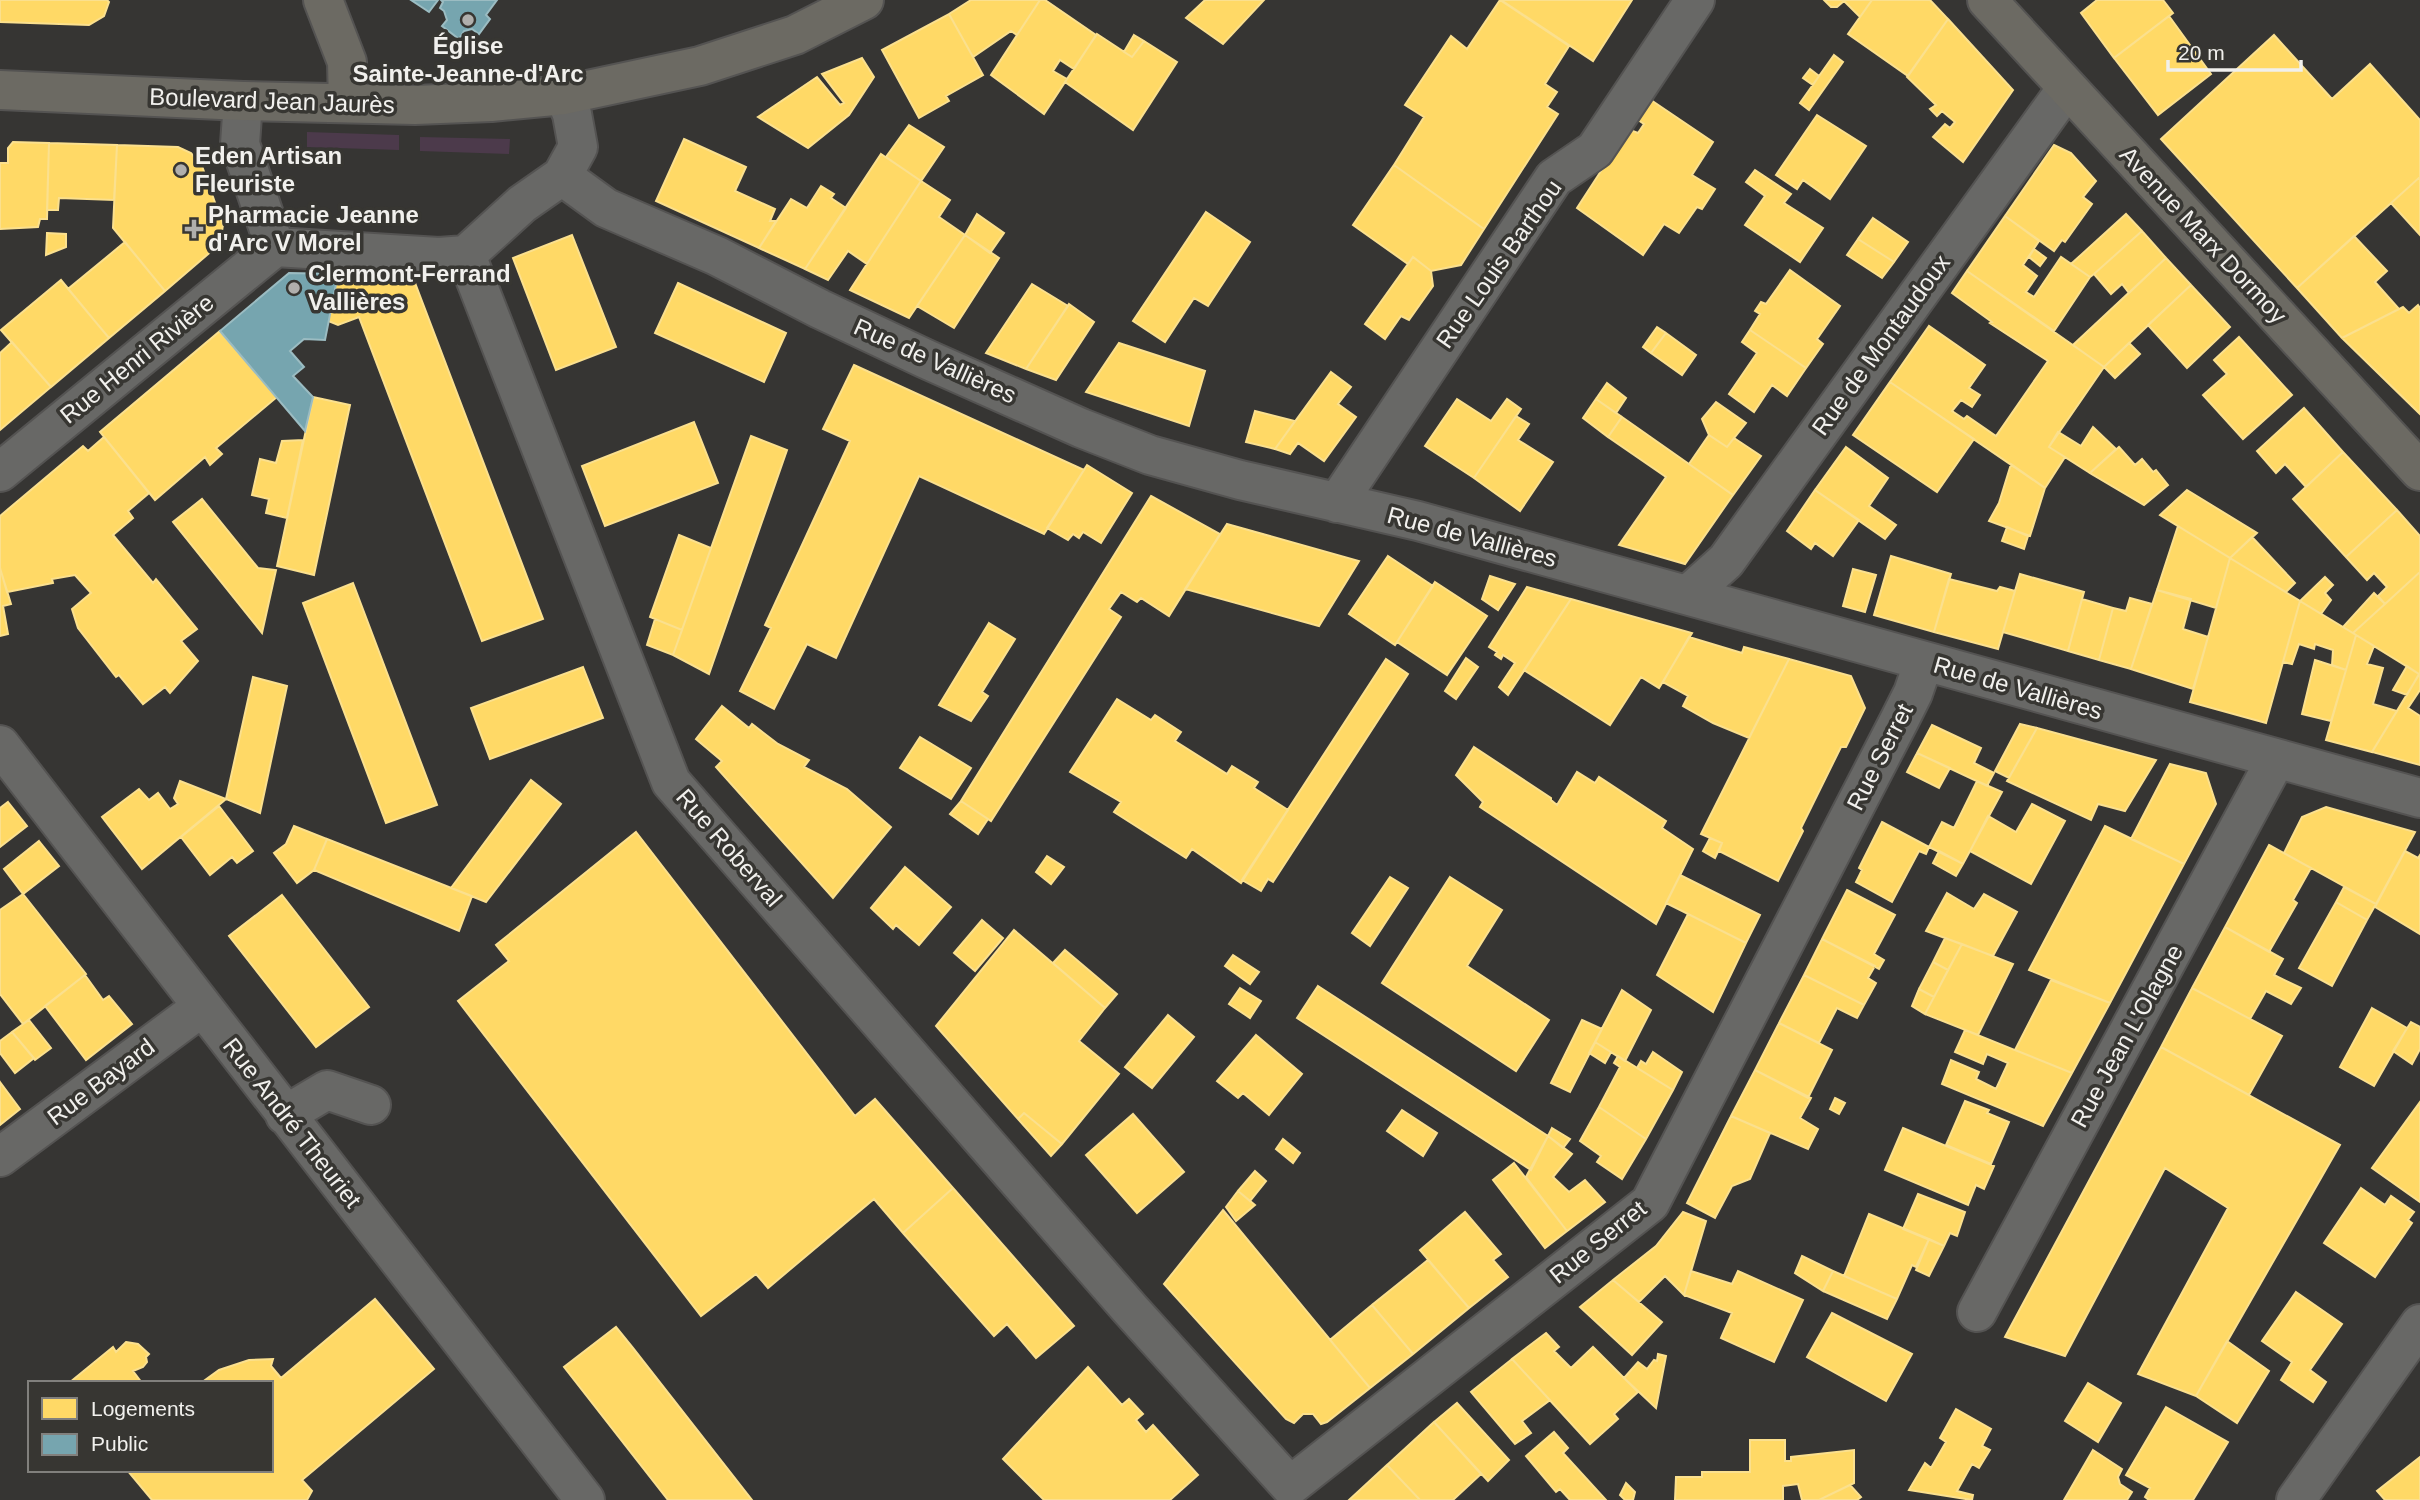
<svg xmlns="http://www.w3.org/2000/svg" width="2420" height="1500" font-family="Helvetica,sans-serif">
<rect width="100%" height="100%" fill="#363533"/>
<path fill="#4c3a4b" d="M307,132L399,135V150L307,147Z
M420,137L510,139L509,154L420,151Z"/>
<path fill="#ffd966" stroke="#fbe08e" stroke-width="2" d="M0,0H107L109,2L104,16L89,25L0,22Z
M971,0H1040L1017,35L1011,31L973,57L949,14Z
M1040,0H1045L1096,35L1074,69L1060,60L1053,71L1067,79L1044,114L991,75Z
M1205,0H1264L1223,44L1186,18Z
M1500,0L1569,46L1545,84L1557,92L1547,107L1558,114L1484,229L1394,165L1424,117L1405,105L1451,36L1467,49Z
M1501,0H1632L1593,61Z
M1824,0H1872L1860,17L1844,1L1837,7H1831Z
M1872,0H1930L1948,19L1908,76L1848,34Z
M2097,0H2163L2173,13L2114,58L2081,13Z
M949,14L983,75L946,96L949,101L919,118L882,50Z
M2169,16L2211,74L2158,115L2114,58Z
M1948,19L2013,90L1963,162L1933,137L1945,124L1950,128L1955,122L1942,111L1937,116L1930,109L1936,105L1907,77Z
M1097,34L1132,57L1144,41L1177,62L1133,130L1065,82Z
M1134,35L1144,41L1132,57L1124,52Z
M2274,35L2332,99L2370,64L2420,120V177L2297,288L2161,139Z
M1834,55L1843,62L1809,110L1800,103Z
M862,58L874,77L849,115L808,148L758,117L817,77L840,105L844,103L822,74Z
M1810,69L1819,76L1813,85L1803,78Z
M1648,98L1713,142L1692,175L1715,189L1702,209L1697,207L1679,233L1664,224L1643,255L1577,208L1625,134L1633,131L1638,133L1644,124L1635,118Z
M1817,115L1866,146L1830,199L1803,180L1797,189L1776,175Z
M909,125L944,147L921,181L886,157Z
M684,139L746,167L735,191L775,209L770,221H776L759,248L656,201Z
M13,142L49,143L47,219H40L38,227L0,229V163H8V148Z
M49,143L117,145L114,200L59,198L58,210H47Z
M117,145L178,147L191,153L202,166L223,225L221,237L214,249L165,291L113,228Z
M2054,145L2071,153L2096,181L2083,197L2092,204L2065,242L2062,240L2054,251L2005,216Z
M881,154L921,181L904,207L867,264L848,251L828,280L805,269Z
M1394,165L1484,229L1461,265L1431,271L1413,257L1408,264L1353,225Z
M1755,170L1791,194L1784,203L1823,228L1800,262L1745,225L1765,196L1746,182Z
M2420,177V235L2391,203Z
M921,181L950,200L939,217L965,235L909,318L850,290Z
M821,186L834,194L831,198L846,208L805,269L759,248L791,199L807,208Z
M1206,212L1250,242L1208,306L1194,298L1165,342L1133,321Z
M977,214L1004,233L990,253L965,235Z
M2126,214L2142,231L2094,274L2090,277L2071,264Z
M2005,216L2039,241L2023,265L2037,276L2026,292L2034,297L2061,257L2090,277L2054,331L1967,271Z
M1873,218L1908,242L1894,262L1858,239Z
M2142,231L2166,258L2129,293L2122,284L2111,294L2094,274Z
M47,233L66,234V247L46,255Z
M572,235L616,347L556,370L513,258Z
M965,235L999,258L954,328L917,306Z
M2354,236L2387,271L2375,282L2399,309L2342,338L2297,288Z
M1858,239L1894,262L1882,278L1847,255Z
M125,242L165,291L109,338L68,289Z
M2034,249L2046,258L2040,266L2029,257Z
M1413,257L1431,271L1433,286L1409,320L1401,316L1385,339L1365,324Z
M2166,258L2191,285L2104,367L2073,345Z
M1790,270L1840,306L1817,339L1823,344L1806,368L1750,330L1760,314L1755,311L1761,302L1766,304Z
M1967,271L2104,367L2049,447L2065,457L2045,488L1890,382L1929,326L1985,365L1969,388L1980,395L1972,407L1961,400L1952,411L1964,419L1967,416L1996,436L2048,361L1990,323L1992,322L1952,293Z
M338,274L412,275L543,619L482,641L359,317L338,325L328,321Z
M61,280L109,338L51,387L1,330Z
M678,283L786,333L764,382L655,333Z
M1032,284L1068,306L1026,369L986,353Z
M2191,285L2230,327L2187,368L2148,325Z
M1069,304L1094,322L1056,380L1026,369Z
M2418,305L2420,308V414L2342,338L2403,307L2409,313Z
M1657,327L1666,333L1651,353L1643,347Z
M1750,330L1806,368L1787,396L1772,385L1754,412L1729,394L1757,353L1742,342Z
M220,331L277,397L216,448L222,454L210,465L205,457L155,500L100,432Z
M1666,333L1696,355L1682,375L1651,353Z
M2239,337L2292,395L2243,439L2203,395L2227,374L2214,360Z
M12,342L51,387L0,430V353Z
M1119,343L1205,371L1189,426L1086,392Z
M2129,343L2140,354L2115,378L2104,367Z
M854,365L1084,470L1044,534L919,476L836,658L807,644L774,709L740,691L771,628L765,625L850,441L823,429Z
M1331,372L1351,387L1338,404L1356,417L1324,461L1298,443L1290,454L1275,449Z
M1890,382L1974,439L1937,492L1853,435Z
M1607,383L1626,398L1616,413L1596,399Z
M313,397L350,405L314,575L277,566Z
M1457,399L1491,421L1507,399L1521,409L1474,478L1425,446Z
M1596,399L1622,417L1608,437L1583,418Z
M1716,402L1746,423L1727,447L1709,435L1702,419Z
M2304,408L2343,452L2306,487L2285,464L2276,473L2257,451Z
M1255,411L1295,421L1275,449L1246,442Z
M1516,416L1529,424L1518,440L1553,462L1520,511L1474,478Z
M1622,417L1733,495L1685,564L1619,545L1666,477L1608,437Z
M694,422L718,483L605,526L582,466Z
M2093,427L2116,449L2090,473L2049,447L2058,432L2081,446Z
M1709,435L1727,447L1734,438L1761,456L1733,495L1689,464Z
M751,436L787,450L709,674L673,655Z
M104,437L149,493L128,511L133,518L113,535L153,583L156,579L197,629L181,641L198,661L170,693L165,687L143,704L119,675L116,677L78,628L72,609L91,593L75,575L52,579L53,583L7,592L0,568V516L83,446L88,451Z
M303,440L287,518L266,513L269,499L252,495L260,459L276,463L282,441Z
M1846,447L1888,478L1869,506L1896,525L1885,539L1815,490Z
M2119,447L2135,465L2142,459L2153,472L2156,470L2168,485L2144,505L2090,473Z
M2343,452L2397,510L2346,557L2293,499Z
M2011,464L2045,488L2030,536L1989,521L1999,503Z
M1087,465L1132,493L1101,543L1083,532L1079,538L1073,534L1068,540L1047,528Z
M1815,490L1859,520L1833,556L1815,543L1811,549L1787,531Z
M2187,490L2257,533L2230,558L2160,515Z
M1151,496L1220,534L1169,616L1141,598L1137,602L1121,592L1109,609L1121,617L991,821L961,801Z
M202,499L258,568L276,570L262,633L173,522Z
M2397,510L2420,536V572L2385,604L2378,596L2387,587L2374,573L2367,580L2346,557Z
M1227,524L1359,561L1319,626L1185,589Z
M2178,526L2230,558L2216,608L2157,590Z
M2007,527L2028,536L2024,549L2002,541Z
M679,535L711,548L682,630L650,617Z
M2252,537L2295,583L2286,592L2230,558Z
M1388,556L1433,586L1395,645L1349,614Z
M1891,556L1951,574L1934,632L1874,615Z
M2230,558L2300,601L2266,723L2190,702Z
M0,568L11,604L3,606L8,634L0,636Z
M1853,569L1876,575L1865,612L1843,606Z
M2420,572V673L2419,674L2353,633Z
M2020,574L2084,592L2068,651L2003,632Z
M1490,576L1515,584L1498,610L1482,599Z
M2325,577L2333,585L2325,593L2331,600L2321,614L2300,601Z
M1949,579L1997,591L2000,587L2015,591L1998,649L1934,632Z
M1435,582L1487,616L1447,675L1397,642Z
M353,583L437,805L386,823L303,603Z
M1527,587L1571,599L1508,695L1499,687L1515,663L1503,655L1501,659L1495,655L1497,652L1489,647Z
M2157,590L2191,599L2183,629L2208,637L2193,689L2131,669Z
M2374,593L2385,604L2353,633L2343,627Z
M2130,598L2152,604L2131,669L2099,660L2113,608L2126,611Z
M1571,599L1692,633L1659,688L1641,677L1610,725L1524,670Z
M2082,599L2113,608L2099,660L2068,651Z
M2300,601L2356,635L2346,670L2332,665L2333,650L2315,644L2314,649L2299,644L2292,664L2283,662Z
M655,619L682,630L673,655L647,645Z
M989,623L1015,639L982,692L988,696L971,721L939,705Z
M2356,635L2374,646L2367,664L2383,668L2373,704L2397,711L2372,752L2326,740Z
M1689,637L1742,653L1744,647L1789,659L1749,738L1713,723L1683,706L1688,696L1663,682Z
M1466,658L1478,667L1456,699L1445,691Z
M1386,659L1408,674L1273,882L1268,879L1261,891L1242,880Z
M1789,659L1851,676L1865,708L1846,747H1841L1801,828L1803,831L1778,881L1719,851L1722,843L1701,834Z
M2315,660L2346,670L2331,721L2302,714Z
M2407,666L2419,674L2407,695L2393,690Z
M583,667L603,718L490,759L471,708Z
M2420,673V690L2408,708L2420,716V765L2372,752Z
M253,677L287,686L260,813L226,799Z
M1117,699L1151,720L1155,715L1181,732L1175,741L1227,774L1232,766L1258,782L1254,788L1288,810L1241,883L1192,849L1186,858L1114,812L1121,802L1070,772Z
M722,706L749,728L752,724L778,744L809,760L804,767L847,789L891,827L833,898L716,767L722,761L696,739Z
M2020,724L2037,728L2009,778L1995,771Z
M1932,725L1981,748L1974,763L1994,773L1987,786L1917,753Z
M2037,728L2156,760L2125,811L2098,804L2091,820L2007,781Z
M920,737L971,768L951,799L900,768Z
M1474,747L1551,798V800L1557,805L1577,772L1595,783L1599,777L1666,821L1662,828L1693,849L1656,924L1480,807L1483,802L1456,775Z
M1917,753L1950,768L1939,788L1907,772Z
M2170,764L2206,773L2216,804L2184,864L2131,839Z
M531,780L561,804L486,902L451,888Z
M180,781L226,799L142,869L102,817L139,789L149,800L158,793L170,809L178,804L174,798Z
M1977,781L2002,792L1963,864L1929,847L1942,822L1954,828Z
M961,801L988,819L978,834L950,814Z
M8,802L27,826L0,847V808Z
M2032,804L2065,821L2031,884L1970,851L1988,816L2016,832Z
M219,806L253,851L237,863L232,857L210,875L181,837Z
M2326,807L2415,832L2376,904L2284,853L2302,817Z
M1882,822L1929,847L1926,854L1919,851L1892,902L1856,882L1862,870L1859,868Z
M294,826L327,839L314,870L297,883L274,853L286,844Z
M2105,826L2184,864L2110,1003L2029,970Z
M636,832L855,1116L875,1099L953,1188L903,1233L874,1199L768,1288L756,1274L701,1316L458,1001L509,961L496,945Z
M1710,838L1722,843L1715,858L1703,851Z
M327,839L472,896L459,931L314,870Z
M39,841L59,866L23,894L4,869Z
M2269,845L2311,868L2293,900L2297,903L2269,952L2225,927Z
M1939,851L1963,864L1956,876L1933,863Z
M2405,851L2418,858L2420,855V934L2375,907Z
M1047,856L1064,867L1051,884L1036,872Z
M905,867L951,907L919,945L896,925L893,929L871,908Z
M1680,875L1760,915L1746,943L1666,903Z
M1390,877L1408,888L1370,946L1352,933Z
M1450,877L1502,910L1467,966L1549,1020L1516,1071L1382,983Z
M2344,887L2376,904L2367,920L2336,902Z
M1847,890L1895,915L1874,954L1884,960L1879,969L1822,939Z
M1947,893L1974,909L1984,894L2017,912L1993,956L1926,931Z
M23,894L86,974L23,1024L0,994V910Z
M282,895L369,1007L316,1047L229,936Z
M2336,902L2367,920L2332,986L2299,968Z
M1688,914L1746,943L1713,1012L1657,975Z
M982,920L1003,938L975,971L954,953Z
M2225,927L2283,959L2274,975L2301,988L2291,1004L2266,991L2250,1019L2192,988Z
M1014,930L1105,1008L1079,1041L1119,1074L1062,1144L1024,1113L1018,1119L936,1026Z
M1945,938L1962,944L1948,970L1933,962Z
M1822,939L1875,966L1868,978L1876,983L1864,1005L1804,975Z
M1962,944L2013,964L1978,1035L1925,1014Z
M1065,950L1117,994L1105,1008L1053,963Z
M1233,955L1259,972L1250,984L1225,966Z
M1933,962L1948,970L1934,997L1919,989Z
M85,975L103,1000L109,996L132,1024L86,1060L45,1006Z
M1804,975L1864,1005L1857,1018L1837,1008L1819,1043L1779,1023Z
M2051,980L2110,1003L2072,1073L2015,1050Z
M1318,986L1548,1136L1531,1170L1297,1018Z
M1240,988L1261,1001L1250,1018L1229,1004Z
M2192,988L2282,1036L2249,1095L2161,1047Z
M1919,989L1934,997L1925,1014L1912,1006Z
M1622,990L1651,1010L1625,1061L1595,1042Z
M2372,1008L2407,1028L2374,1086L2340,1067Z
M1168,1015L1194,1037L1152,1088L1125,1067Z
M29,1020L51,1048L35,1060L12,1032Z
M1582,1020L1602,1029L1570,1092L1551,1083Z
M2411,1022L2420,1027V1049L2412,1064L2393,1051Z
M1779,1023L1832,1050L1808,1098L1755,1070Z
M1965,1030L2072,1073L2043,1126L1942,1084L1951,1060L1979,1072L1976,1079L1996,1089L2008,1063L1987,1054L1983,1064L1955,1052Z
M12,1032L34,1058L15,1073L0,1053V1041Z
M1256,1035L1302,1074L1269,1115L1243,1093L1238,1098L1217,1081Z
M1595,1042L1611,1052L1605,1063L1589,1053Z
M2161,1047L2340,1145L2196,1396L2138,1374L2228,1208L2165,1168L2065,1356L2005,1337Z
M1653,1052L1682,1072L1673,1090L1637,1068L1641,1061L1646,1064Z
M1618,1056L1673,1090L1646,1139L1599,1107L1620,1067L1614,1063Z
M1755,1070L1811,1098L1800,1118L1818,1129L1808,1149L1731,1116Z
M0,1082L20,1109L0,1125Z
M1835,1098L1845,1103L1839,1114L1830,1109Z
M1965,1101L1989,1110L1987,1113L2009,1122L1991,1164L1946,1145Z
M2420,1102V1202L2372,1168Z
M1599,1107L1646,1139L1622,1179L1597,1162L1601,1156L1580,1141Z
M1402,1110L1437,1133L1423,1156L1387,1131Z
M1024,1113L1062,1144L1051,1156L1018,1119Z
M1133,1114L1184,1172L1137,1213L1086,1155Z
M1731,1116L1770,1133L1750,1179L1732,1186L1715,1218L1687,1203Z
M1552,1128L1570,1139L1563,1148L1548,1136Z
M1903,1128L1994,1166L1984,1189L1976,1185L1968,1205L1885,1170Z
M1548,1136L1572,1154L1553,1177L1569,1192L1585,1180L1605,1202L1567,1231L1526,1177Z
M1283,1139L1300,1153L1293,1163L1276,1149Z
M1514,1163L1567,1231L1545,1248L1493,1180Z
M1255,1171L1266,1181L1250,1201L1238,1191Z
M953,1188L1074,1326L1036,1358L1007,1324L994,1336L903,1233Z
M2361,1188L2385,1205L2391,1196L2414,1212L2408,1220L2412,1223L2375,1277L2324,1243Z
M1238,1191L1255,1205L1236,1221L1226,1207Z
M1918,1194L1965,1212L1957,1236L1950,1233L1944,1246L1903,1229Z
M1223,1210L1370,1388L1327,1422L1321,1424L1313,1414H1303L1294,1423L1286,1419L1164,1284Z
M1465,1212L1501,1254L1493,1260L1508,1277L1469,1308L1420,1250Z
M1683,1212L1706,1221L1684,1295L1665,1276L1639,1302L1613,1280L1656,1246Z
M1869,1214L1929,1239L1916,1267L1912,1265L1897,1299L1844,1276Z
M1929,1239L1944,1246L1929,1276L1916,1270Z
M1802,1256L1833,1271L1823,1291L1795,1273Z
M1428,1260L1469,1308L1413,1354L1372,1305Z
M1691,1271L1732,1284L1738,1271L1803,1300L1774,1362L1721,1338L1732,1313L1684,1295Z
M1833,1271L1897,1299L1887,1319L1823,1291Z
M1613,1280L1662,1322L1632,1355L1580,1307Z
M2296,1292L2342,1324L2310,1370L2326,1382L2313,1402L2281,1380L2292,1362L2262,1341Z
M375,1299L434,1369L302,1480L312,1491L307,1500H152L127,1470H271V1383H201L219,1370L249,1360L273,1359L271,1366L281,1378Z
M1372,1305L1413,1354L1370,1388L1330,1340Z
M1832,1313L1912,1354L1886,1401L1807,1357Z
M616,1327L633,1348L752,1500H668L564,1367Z
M1546,1333L1559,1347L1554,1351L1571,1368L1593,1347L1638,1392L1614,1414L1618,1419L1590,1444L1512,1359Z
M2227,1341L2269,1371L2237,1423L2196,1396Z
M126,1342L138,1344L149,1354L146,1357L147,1362L143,1367L133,1371L142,1383H69L113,1347L116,1352Z
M1658,1354L1666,1356L1656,1408L1624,1378L1638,1362L1647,1369L1654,1360L1657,1361Z
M1512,1359L1550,1400L1522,1421L1531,1433L1515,1444L1471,1392Z
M1088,1367L1122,1405L1129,1399L1143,1414L1136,1420L1146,1432L1153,1425L1198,1475L1170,1500H1044L1003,1459Z
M2088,1383L2121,1403L2098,1442L2065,1421Z
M1457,1403L1509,1460L1488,1481L1434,1422Z
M2166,1407L2228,1442L2193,1500H2149L2145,1497L2150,1488L2126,1475Z
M1956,1409L1991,1429L1982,1446L1990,1450L1979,1468L1972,1464L1957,1491L1973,1495L1972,1500L1909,1490L1925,1463L1931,1468L1946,1442L1940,1438Z
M1434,1422L1481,1474L1453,1500H1420L1387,1465Z
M1554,1432L1568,1448L1563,1453L1606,1500H1570L1560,1489L1556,1492L1526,1456Z
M1750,1440H1785V1461H1791V1457L1854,1450V1483L1819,1500H1802L1798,1484L1783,1486V1500H1675L1676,1477H1702V1472H1750Z
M2093,1450L2122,1469L2118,1477L2120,1484L2132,1492L2127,1500H2064Z
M2420,1457V1500H2385L2377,1491Z
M1387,1465L1420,1500H1349Z
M1626,1483L1635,1492L1633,1500H1625L1620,1495Z
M1850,1485L1861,1497L1857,1500H1819Z"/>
<path fill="#76a5af" stroke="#9bbcc2" stroke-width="2" d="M411,0H438L429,12Z
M441,0H497L486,15L490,19L479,34L472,29L464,31L459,39L442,26L447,20L444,11L440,8L443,2Z
M289,273L338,274L325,340L304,339L290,351L304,367L293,376L313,397L305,431L220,331Z"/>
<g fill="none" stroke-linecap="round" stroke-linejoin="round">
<defs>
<path id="minor" d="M243,101L240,144L275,247
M562,176L606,208L717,256L820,309L926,359L1081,428L1150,455L1240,480L1418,521L2420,798
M275,247L439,257L466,255L522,204L562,176L578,147L572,114L564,95
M466,255L671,782L1130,1309L1290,1486L1650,1203L1900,719L1913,693L1924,661
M0,472L275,247
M1337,503L1554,178L1595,150L1695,0
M1688,595L1726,561L2067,88
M0,745L585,1500
M285,1115L327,1090L371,1105
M0,1157L202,1007
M1977,1312L2276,759
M2296,1500L2420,1324"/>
<path id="major" d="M323,0L347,62L348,103
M1987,0L2420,471
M0,90L243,101L415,105L491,102L564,95L700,66L795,35L864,0"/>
</defs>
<use href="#minor" stroke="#545352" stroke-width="42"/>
<use href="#major" stroke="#545352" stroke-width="42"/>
<use href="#minor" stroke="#686866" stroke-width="38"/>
<use href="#major" stroke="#6c6a63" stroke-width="38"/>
</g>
<g fill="#b0afac" stroke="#373632" stroke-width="2.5">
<circle cx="468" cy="20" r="7"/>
<circle cx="181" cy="170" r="7"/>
<path d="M190.5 218.5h7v7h7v7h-7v7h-7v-7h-7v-7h7z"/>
<circle cx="294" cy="288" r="7"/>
</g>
<g text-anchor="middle" stroke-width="7" stroke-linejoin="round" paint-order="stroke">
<g font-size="24" font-weight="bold" fill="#f1f0ed" stroke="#373632" text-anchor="start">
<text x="468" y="54" text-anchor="middle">Église<tspan x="468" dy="28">Sainte-Jeanne-d'Arc</tspan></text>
<text x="195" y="164">Eden Artisan<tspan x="195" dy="28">Fleuriste</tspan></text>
<text x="208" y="223">Pharmacie Jeanne<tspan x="208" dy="28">d'Arc V Morel</tspan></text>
<text x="308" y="282">Clermont-Ferrand<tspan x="308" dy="28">Vallières</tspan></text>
</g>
<g font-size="24" fill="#f1f0ed" stroke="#373632">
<text transform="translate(272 101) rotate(2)" y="8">Boulevard Jean Jaurès</text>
<text transform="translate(2203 235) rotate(47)" y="8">Avenue Marx Dormoy</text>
<text transform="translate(1499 264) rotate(-55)" y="8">Rue Louis Barthou</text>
<text transform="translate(1881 345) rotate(-54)" y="8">Rue de Montaudoux</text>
<text transform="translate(137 359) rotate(-39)" y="8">Rue Henri Rivière</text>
<text transform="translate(935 361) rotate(24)" y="8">Rue de Vallières</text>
<text transform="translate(1472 537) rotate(15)" y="8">Rue de Vallières</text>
<text transform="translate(2018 688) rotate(16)" y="8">Rue de Vallières</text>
<text transform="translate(1880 757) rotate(-63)" y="8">Rue Serret</text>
<text transform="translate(729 848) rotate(49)" y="8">Rue Roberval</text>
<text transform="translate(2127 1036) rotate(-61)" y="8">Rue Jean L'Olagne</text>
<text transform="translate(101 1082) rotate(-37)" y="8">Rue Bayard</text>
<text transform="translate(292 1123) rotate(52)" y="8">Rue André Theuriet</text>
<text transform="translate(1598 1242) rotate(-39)" y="8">Rue Serret</text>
</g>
</g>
<rect x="28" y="1381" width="245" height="91" fill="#373632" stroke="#81807d" stroke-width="2"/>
<rect x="42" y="1398" width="35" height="21" fill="#ffd966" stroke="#81807d" stroke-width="2"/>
<text x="91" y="1416" font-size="21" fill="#f1f0ed">Logements</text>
<rect x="42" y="1434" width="35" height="21" fill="#76a5af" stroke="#81807d" stroke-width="2"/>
<text x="91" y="1451" font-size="21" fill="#f1f0ed">Public</text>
<path d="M2168 60v10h133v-10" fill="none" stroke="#f1f0ed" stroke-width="3.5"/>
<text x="2178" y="60" font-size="21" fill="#f1f0ed" stroke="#373632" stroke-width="5" paint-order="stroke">20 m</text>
</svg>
